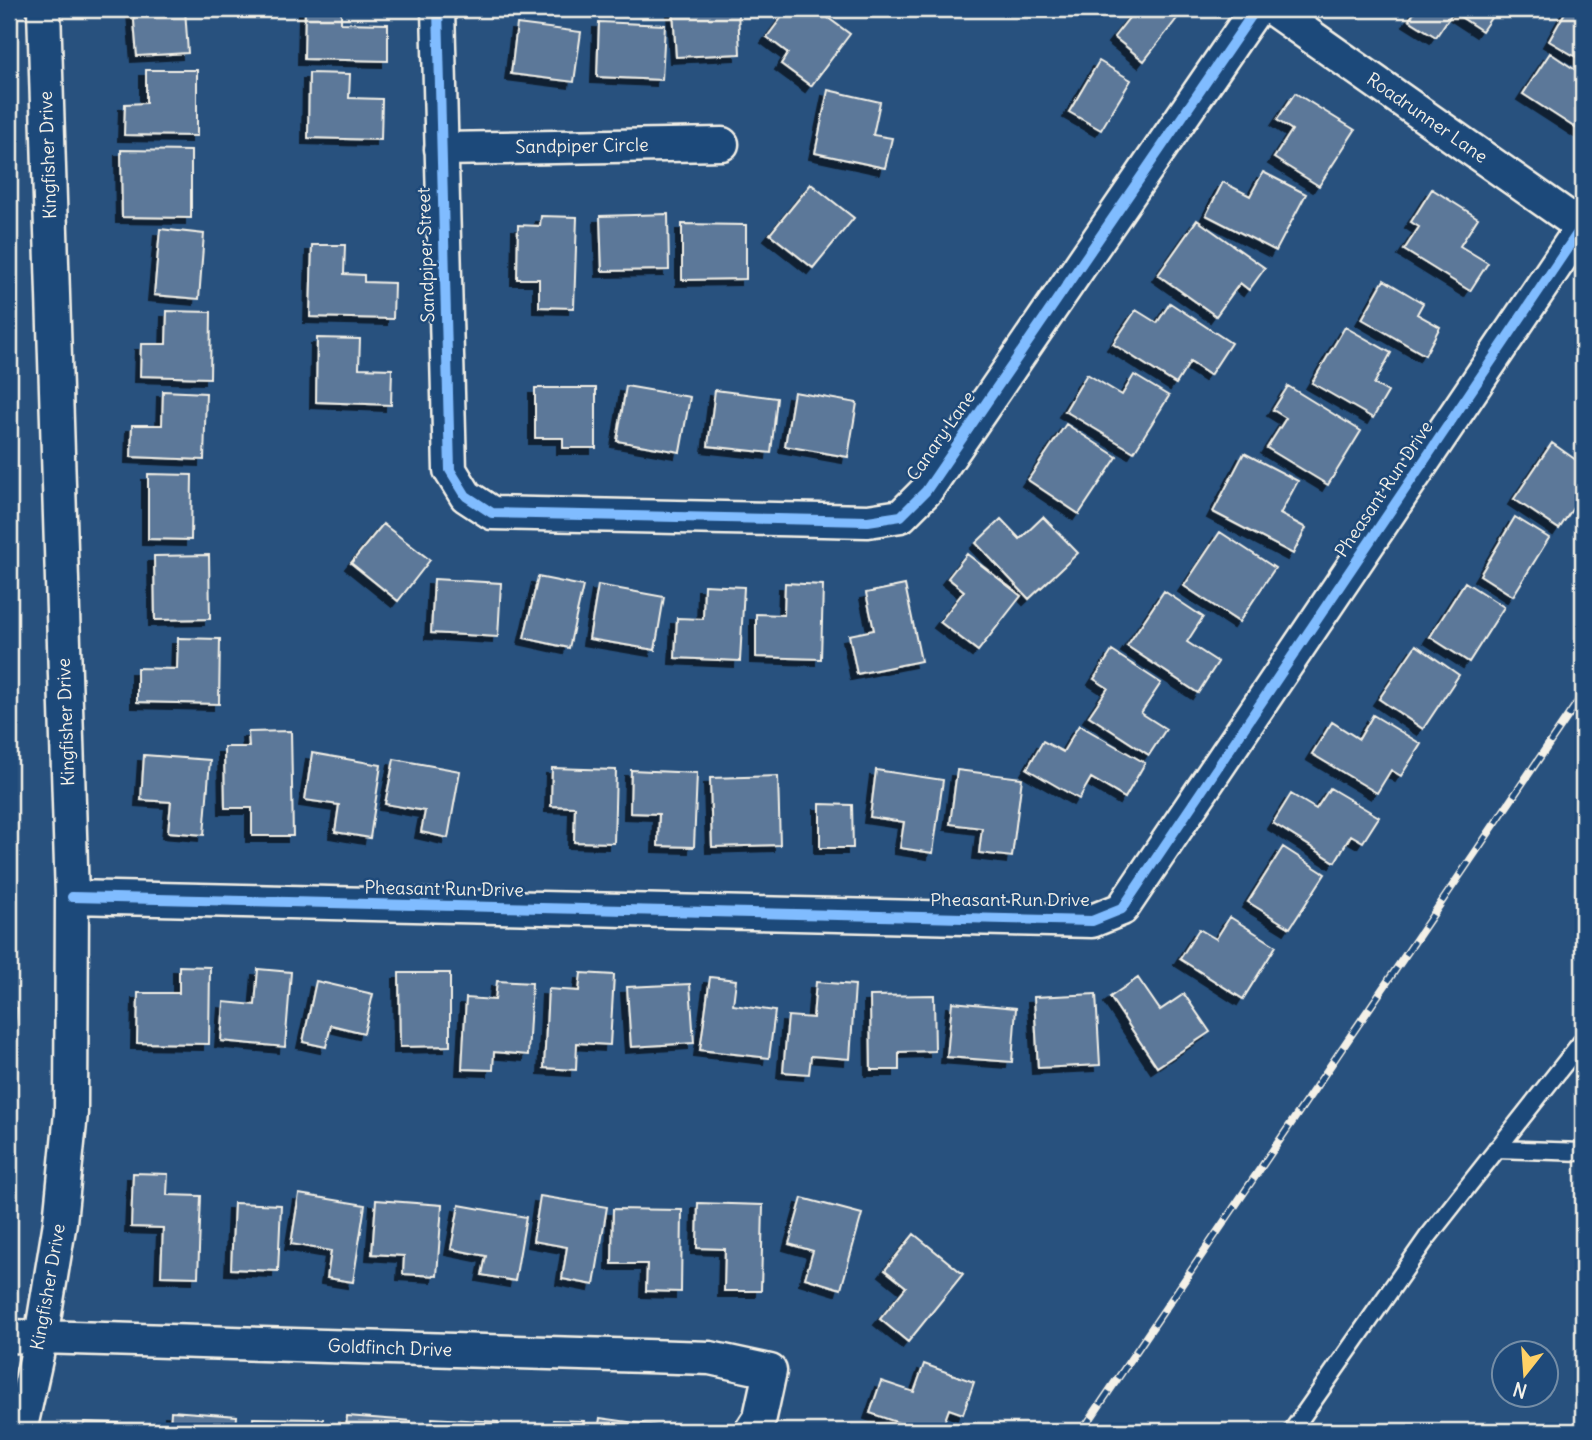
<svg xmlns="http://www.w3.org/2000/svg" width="1592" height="1440" font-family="Delius,sans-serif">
<defs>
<filter id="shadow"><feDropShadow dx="-6" dy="6" stdDeviation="0" flood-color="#0009"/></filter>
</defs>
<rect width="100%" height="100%" fill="#28517e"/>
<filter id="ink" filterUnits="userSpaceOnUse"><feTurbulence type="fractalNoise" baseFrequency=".0143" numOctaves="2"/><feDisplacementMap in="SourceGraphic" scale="14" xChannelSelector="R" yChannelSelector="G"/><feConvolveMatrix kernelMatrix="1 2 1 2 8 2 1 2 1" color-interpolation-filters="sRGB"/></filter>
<g filter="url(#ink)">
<path fill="#5b7899" stroke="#f4f1e8" stroke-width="2" filter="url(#shadow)" d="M133,9H185L188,53L137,56Z
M305,9H341V23L388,24V61L304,59Z
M673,9H738L740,54L676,57Z
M788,9H816L850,34L811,86L781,64L788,53L767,37Z
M1136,9H1171L1179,16L1144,61L1114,37Z
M1417,9H1497L1482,31L1453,12L1436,37L1409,20Z
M1567,9H1583V61L1549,41Z
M599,22L665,25L662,80L597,77Z
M517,24L581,32L574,82L511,74Z
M1550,53L1583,75V127L1580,131L1523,94Z
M1099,61L1131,80L1101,130L1069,112Z
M146,70H197V136L124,135L125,104L146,103Z
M309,73L350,74L349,98L382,99L381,140L308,138Z
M828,90L880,102L873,135L892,138L885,168L815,153Z
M1295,93L1355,130L1319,186L1274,158L1292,130L1277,120Z
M121,150L191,151V218L122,217Z
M1263,172L1306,194L1276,251L1206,215L1223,182L1250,196Z
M811,184L854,218L813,268L770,234Z
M1432,189L1478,218L1460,246L1488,263L1470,291L1404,250L1419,227L1411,222Z
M668,214L669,270L602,271L600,216Z
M541,216L577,217L574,308L539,307V279H517L518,225L540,226Z
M1197,220L1265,268L1249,290L1240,283L1216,316L1158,275Z
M682,224L746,225V279L682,280Z
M160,229L204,234L199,299L154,295Z
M312,245H345L344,274L364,275V282L394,283L393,319L310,317Z
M1384,280L1423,303L1417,314L1440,327L1425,355L1362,319Z
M1170,303L1231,343L1210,375L1190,362L1176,384L1113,344L1136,310L1157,323Z
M167,311L211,312L210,378L140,376L141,344H166Z
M1345,327L1391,353L1374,384L1388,392L1373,418L1312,383Z
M317,338L360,339L359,368L392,369L391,405L316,402Z
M1087,374L1122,395L1134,375L1169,396L1134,452L1065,411Z
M626,386L690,397L680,452L617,441Z
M1288,386L1361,431L1328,485L1267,448L1286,418L1273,410Z
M535,388H596V448H563V438H535Z
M715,390L777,398L771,453L708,446Z
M163,391L206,393L204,460L131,457L132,425H162Z
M794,392L857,403L848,457L785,446Z
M1066,424L1117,457L1079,514L1028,480Z
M1552,443L1583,465V493L1559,529L1514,499Z
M1244,453L1298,481L1280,514L1306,528L1293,554L1213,512Z
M148,474L192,475L191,540L148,539Z
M1043,517L1078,553L1029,599L976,543L1001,519L1020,539Z
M1515,517L1549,538L1513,596L1480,575Z
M383,524L430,560L398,601L351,563Z
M1220,532L1275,568L1239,622L1184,586Z
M967,554L1021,596L978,651L940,622L964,591L948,578Z
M209,555L210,619L155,620L154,556Z
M538,577L583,586L569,648L524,638Z
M434,579L501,583L498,637L431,633Z
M1465,582L1504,607L1469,662L1430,637Z
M785,583L823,585L821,659L756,657V614L784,615Z
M598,585L664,597L655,650L589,639Z
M704,585L744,587L740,661L675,658L677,618L703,619Z
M905,585L921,661L857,674L849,635L874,630L866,593Z
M1164,591L1203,617L1187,642L1218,662L1198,693L1127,646Z
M178,638L220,639L219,704L137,702V668L177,669Z
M1416,645L1459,675L1423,729L1379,699Z
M1112,651L1161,683L1141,713L1166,729L1149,755L1089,716L1108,688L1094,679Z
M1373,715L1421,744L1401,776L1391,770L1377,793L1312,754L1332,722L1359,739Z
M1079,725L1145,763L1125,798L1091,778L1079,799L1027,769L1043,741L1063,752Z
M291,731L293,836H252V808H225L224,747H249L248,732Z
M312,753L381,765L370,838L335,832L339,805L305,800Z
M144,755L210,760L204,835L168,832L171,802L141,800Z
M394,759L460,771L448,838L421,832L425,811L385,804Z
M552,768L616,770L614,843L574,842L575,807L551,806Z
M631,770L697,773L694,847L658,846L659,814L630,813Z
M876,770L943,780L933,853L900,848L904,822L870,817Z
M957,770L1022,778L1012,857L979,853L982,828L950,824Z
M778,776L780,845L712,847L710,778Z
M1330,788L1379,817L1363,842L1351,835L1335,862L1273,823L1291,794L1316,809Z
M820,804L852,805L853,848H820Z
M1283,847L1325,874L1290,928L1248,902Z
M9,877L13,878L10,917H9Z
M1230,917L1276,946L1243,999L1180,959L1199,929L1216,939Z
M179,966L210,967L209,1044L137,1043L138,993H179Z
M258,969L291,972L285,1047L221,1041L224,1002L255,1005Z
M399,973H450V1046L400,1047Z
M581,973L614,975L610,1045L577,1043L576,1070L544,1068L548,989L579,991Z
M710,977L736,980L733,1005L775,1011L769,1058L700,1050Z
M1138,978L1160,1010L1184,994L1210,1032L1157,1067L1110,997Z
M316,981L373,994L364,1033L331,1025L326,1047L303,1042Z
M497,981L532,983L528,1055L494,1052L493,1070L462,1069L466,998L495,1000Z
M816,982L855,985L850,1059L811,1056L809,1074L783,1072L788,1016L813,1018Z
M690,984L694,1043L631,1047L627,987Z
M1096,994L1100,1065L1038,1068L1034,997Z
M934,995L935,1051L899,1052V1070H871L870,996Z
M952,1002L1016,1008L1012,1062L947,1057Z
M9,1007L17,1008L11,1062L9,1061Z
M133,1173L168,1174L167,1195L201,1196L198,1277L161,1276L163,1228L131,1227Z
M299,1194L365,1205L353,1282L327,1278L331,1251L291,1244Z
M540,1196L607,1207L594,1285L562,1279L567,1247L533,1241Z
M802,1198L862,1214L841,1289L805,1278L813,1251L789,1244Z
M376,1200L442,1205L437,1276L403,1274L404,1256L372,1254Z
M234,1203L281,1205L278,1271L231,1269Z
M698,1203L763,1205L761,1291H724L725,1249L697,1248Z
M459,1205L526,1217L515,1281L482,1275L486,1256L451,1249Z
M613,1209L682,1210L681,1292L646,1291L647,1264H612Z
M914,1234L963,1274L908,1342L880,1319L906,1287L885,1270Z
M924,1364L974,1382L963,1414L949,1409L941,1431H922L870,1413L881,1381L914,1392Z
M171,1411L237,1416L236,1431H170Z
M347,1416L411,1421V1431H346Z
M253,1418L323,1419V1431H252Z
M432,1418L498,1422L497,1431H432Z
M600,1418L665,1427V1431H598Z
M553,1420L584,1421L583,1431H519V1428L552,1430Z
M84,1422L149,1424V1431H83Z"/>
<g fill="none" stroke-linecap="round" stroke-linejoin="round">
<defs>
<path id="lane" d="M1496,1149L1583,1152
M1292,1431L1427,1238L1583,1040"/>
<path id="street" d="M438,9L450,470L466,496L492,513L868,521L901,516L926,491L1256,9
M1272,9L1582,227
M441,149L722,144
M72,897L1092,921L1122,909L1583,225
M9,1336L710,1358L770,1371L760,1417L751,1431
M20,1431L41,1337L60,1222L71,1113L72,897L44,9"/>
</defs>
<use href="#lane" stroke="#f4f1e8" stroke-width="21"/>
<use href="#street" stroke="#f4f1e8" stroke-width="37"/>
<use href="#lane" stroke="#1f4a7a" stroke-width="16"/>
<use href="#street" stroke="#1f4a7a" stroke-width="32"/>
<defs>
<path id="rail" d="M1082,1431L1583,694"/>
</defs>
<use href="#rail" stroke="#f4f1e8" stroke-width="8"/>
<use href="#rail" stroke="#1f4a7a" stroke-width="5" stroke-dasharray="16" stroke-linecap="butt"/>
<defs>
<path id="cycleway" d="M438,9L450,470L466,496L492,513L868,521L901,516L926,491L1256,9
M72,897L1092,921L1122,909L1583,225"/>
</defs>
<use href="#cycleway" stroke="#1f4a7a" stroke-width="15"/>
<use href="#cycleway" stroke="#80bcff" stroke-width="10"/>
</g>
</g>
<g text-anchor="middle" stroke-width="5" stroke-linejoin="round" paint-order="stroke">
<g font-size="18" fill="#f4f1e8" stroke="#1f4a7a">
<text transform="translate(1427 118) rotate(35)" y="6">Roadrunner Lane</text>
<text transform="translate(582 146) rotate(-1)" y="6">Sandpiper Circle</text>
<text transform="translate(48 155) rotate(-92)" y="6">Kingfisher Drive</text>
<text transform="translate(426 255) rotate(-92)" y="6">Sandpiper Street</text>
<text transform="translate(941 436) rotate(-55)" y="6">Canary Lane</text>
<text transform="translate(1384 489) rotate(-56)" y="6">Pheasant Run Drive</text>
<text transform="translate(66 722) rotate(-92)" y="6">Kingfisher Drive</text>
<text transform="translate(444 889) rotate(1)" y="6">Pheasant Run Drive</text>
<text x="1010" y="906">Pheasant Run Drive</text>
<text transform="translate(48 1287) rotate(-80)" y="6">Kingfisher Drive</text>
<text transform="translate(390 1348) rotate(2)" y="6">Goldfinch Drive</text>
</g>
</g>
<rect width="1592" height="1440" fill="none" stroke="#1f4a7a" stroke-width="35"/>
<rect x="18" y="18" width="1557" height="1405" fill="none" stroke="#f4f1e8" stroke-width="2.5" filter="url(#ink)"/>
<g transform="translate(1525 1374) rotate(197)"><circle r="33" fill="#1f4a7a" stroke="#748da6" stroke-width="2"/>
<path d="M0-5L12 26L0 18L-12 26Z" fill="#ffd166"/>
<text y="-10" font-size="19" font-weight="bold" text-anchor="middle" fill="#f4f1e8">N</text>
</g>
</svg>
